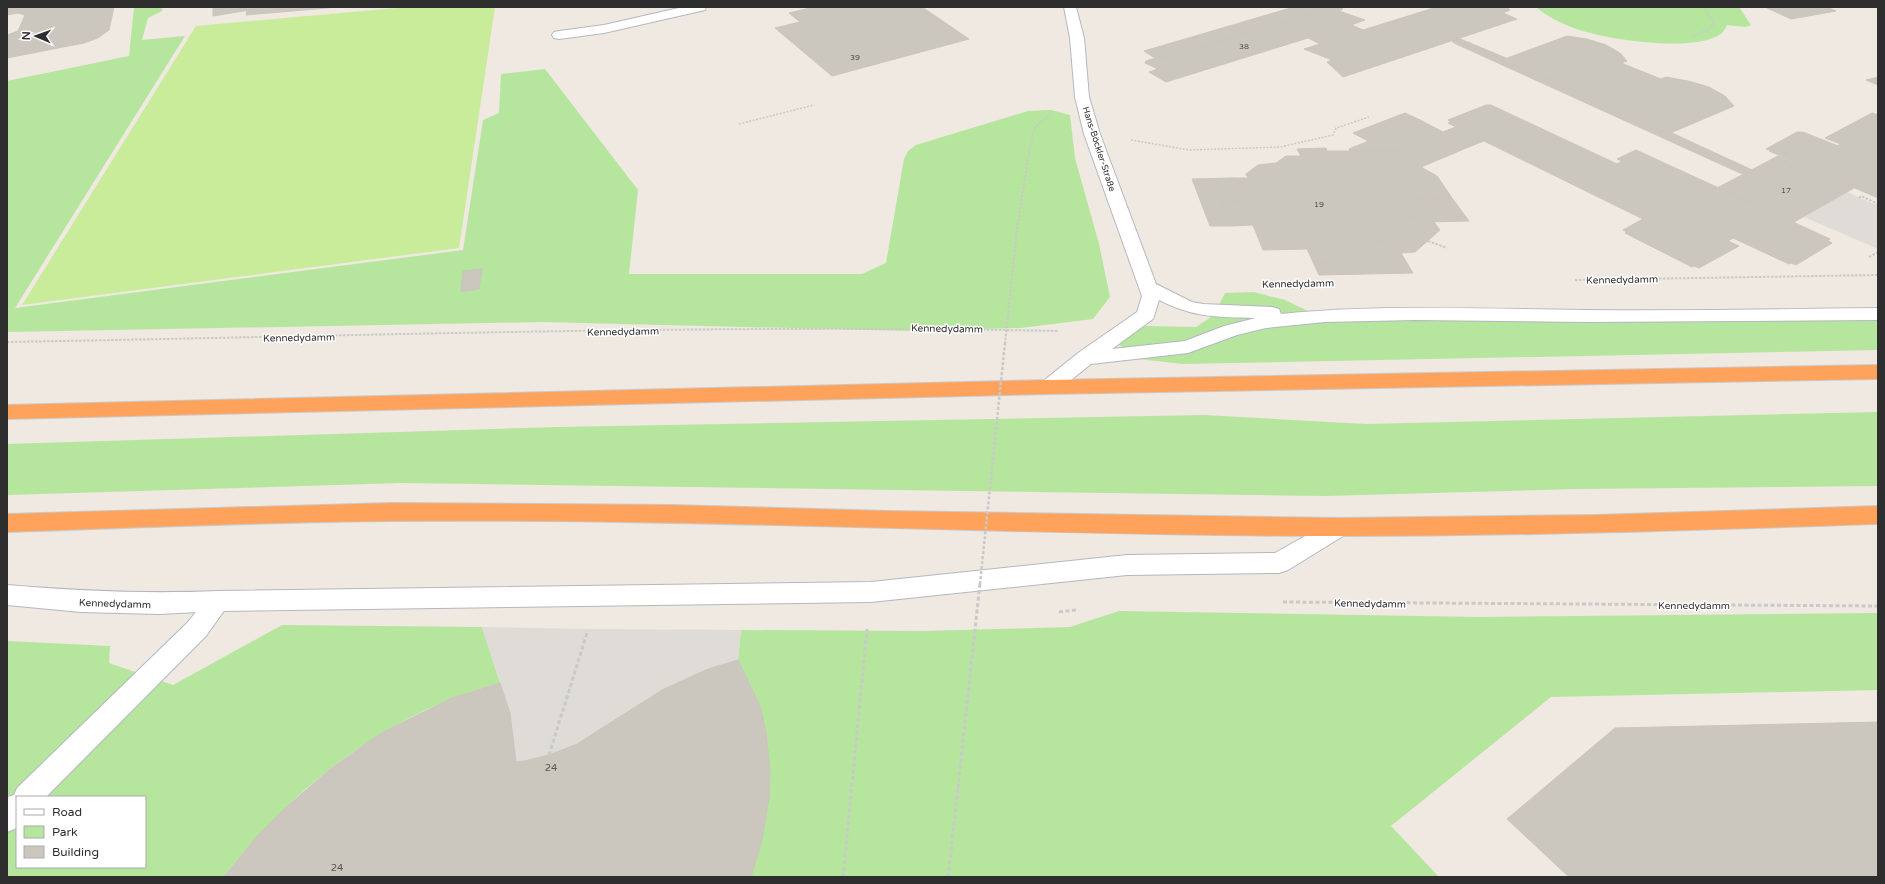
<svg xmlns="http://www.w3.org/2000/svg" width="1885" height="884" font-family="'Varela Round',sans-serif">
<rect width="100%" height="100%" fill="#efe9e1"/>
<path fill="#b6e59e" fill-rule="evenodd" d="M134,7H162V11L148,18L142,40L185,36L15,308L463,250L483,120L499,113L501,74L545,69L638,190L629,274H862L886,263L904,159L908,151L916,145L1028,111L1051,110L1070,115L1075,158L1099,244L1110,297L1093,319L1021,328L911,331L543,322L7,332V81L129,56Z
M1536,7H1739L1751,25L1745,27L1727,25C1726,27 1724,31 1722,33C1697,53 1612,40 1583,31C1566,26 1549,18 1536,7Z
M1254,292L1285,300L1331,322L1417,320L1588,322L1878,319V350L1183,364L1139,359L1118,344L1143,326L1196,327L1214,315L1225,293Z
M1878,412V486L1577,489L1324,496L401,483L7,495V444L558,427L1205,415L1366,424Z
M1119,611L1478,617L1878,613V690L1551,697L1391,826L1439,877H751L762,839L769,798L770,771L766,731L760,706L738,660L741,630L922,631L1070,627Z
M282,625L482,627L500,683C389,712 293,786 224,877H7V641L110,646L109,663L173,685ZM17,797H145V867H17Z"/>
<path fill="#c9ec9a" d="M408,7H495L459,248L22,305L196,26Z"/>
<path fill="#dfdcd8" d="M1847,192L1878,206V249L1804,217Z
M482,627L589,629L741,630L738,660L708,669L662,690L648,698L603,729L569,748L549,755L516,762L510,713Z"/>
<path fill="#cbc7bf" stroke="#cbc5ba" d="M7,7H114L109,30L98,38L84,43L7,58V35L18,31L25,15L18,13L7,15Z
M213,7H268L213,16Z
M268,7H338L246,15L247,11Z
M814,7H922L969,39L832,76L775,28L800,22L789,13Z
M1294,7H1340L1343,9L1339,11L1365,20L1351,25L1345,22L1351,20L1332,11L1327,13L1322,10L1165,58L1162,56L1155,58L1144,51Z
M1437,7H1507L1510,10L1498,15L1494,13L1349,61L1344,58L1339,60L1319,49L1326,47L1308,38L1166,82L1149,72L1158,69L1145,63L1146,61L1155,58L1162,56L1165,58L1322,10L1327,13L1332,11L1351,20L1345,22L1363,30Z
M1765,7H1827L1836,11L1791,19Z
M1494,13L1498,15L1503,13L1517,19L1343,77L1327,62L1332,60L1304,49L1320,44L1326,47L1319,49L1339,60L1344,58L1349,61Z
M1567,36L1587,39L1606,45L1620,53L1627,61L1621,63L1661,79L1666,77L1688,81L1709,87L1725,96L1734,106L1668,134L1601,104L1603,103L1502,60Z
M1458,38L1506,58L1502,60L1603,103L1601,104L1668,134L1672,133L1752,170L1744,174L1740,173L1454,43L1452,41Z
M1878,77V85L1866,80Z
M1486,105H1491L1617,164L1622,161L1617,159L1636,150L1830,239L1828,241L1832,243L1796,265L1791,263L1789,264L1733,238L1728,241L1739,246L1699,268L1694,266L1692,267L1625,233L1627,232L1623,230L1643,219L1484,141L1476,144L1448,130L1456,127L1448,123L1451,122L1448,120Z
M1405,113L1420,120L1368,141L1353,133Z
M1872,113L1878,115V162L1837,146L1841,144L1825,138Z
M1420,120L1443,132L1448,130L1476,144L1421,167L1437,176L1452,198L1432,199L1399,151H1350L1349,149Z
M1797,132H1803L1878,162V198L1769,151L1770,150L1766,149Z
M1326,148L1327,151H1399L1432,199H1412L1416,207L1407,215L1426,222H1434L1440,230L1415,252L1401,253L1398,248L1379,240L1369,248L1350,249L1357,261L1313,262L1307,249L1263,250L1253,225L1231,226L1222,202H1242L1239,192L1248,185L1232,178H1248L1246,174L1258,165L1276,163L1286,156H1301L1297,149Z
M1778,156L1854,188L1794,222L1717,188Z
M1232,178L1248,185L1239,192L1242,202H1222L1231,226H1210L1192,179Z
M1452,198L1469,221L1426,222L1407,215L1416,207L1412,199Z
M1379,240L1398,248L1413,273L1319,275L1313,262L1357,261L1350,249L1369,248Z
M482,269L479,289L461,292L463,271Z
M738,660L760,706L766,731L770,771L769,798L762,840L751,877H224L257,836L284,809L329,770L372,739L391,728L452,698L500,683L510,713L516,762L524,761L549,755L577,744L662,690L708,669Z
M1878,722V877H1800L1615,728Z
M1615,728L1800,877H1569L1507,819Z"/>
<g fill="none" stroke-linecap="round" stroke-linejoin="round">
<defs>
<path id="lane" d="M219,591L228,594L231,601L206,636L46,797H17V828L7,832V797L14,795L17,788L188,622L210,594Z"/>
<path id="street" d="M683,7H706L705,10L604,33L559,39L554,38L552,35L554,32L559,31L604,25Z
M1064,7H1076L1084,38L1089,97L1100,134L1156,284L1192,302L1203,304L1272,307L1279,309L1281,314C1382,304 1484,309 1585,310C1683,311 1780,309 1878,308V320L1588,322L1415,320L1325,322L1266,328L1237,335L1188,353L1091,364L1056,392L1049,394L1042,392L1039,387L1042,382L1078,353L1137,312L1142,296L1084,134L1075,97L1070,38ZM1159,300C1195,318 1217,317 1256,318L1224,326L1185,341L1112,349L1153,319Z
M1340,518L1348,521L1352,527L1348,533L1288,570L1279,573L1127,575L871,602L219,611L159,614L81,612L7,605V585C79,591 146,594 219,591L871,582L1127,555L1275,553L1332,521Z"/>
<path id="highway" d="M1878,365V379L1049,394L7,419V405L1049,380Z
M391,503L671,505L889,511L1340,518L1596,515L1878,506V524C1699,530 1521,536 1342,536C1026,536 709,518 392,521C264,522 135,528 7,532V514Z"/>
</defs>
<use href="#lane" stroke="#b4b7c1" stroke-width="2"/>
<use href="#street" stroke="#b4b7c1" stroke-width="2"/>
<use href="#highway" stroke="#c9c9c9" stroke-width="2"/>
<path stroke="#c9c9c9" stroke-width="1.5" stroke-dasharray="2 1.5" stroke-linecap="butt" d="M1693,36L1707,30L1713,25V20L1703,7
M739,124L814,105
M1131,140L1189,150L1280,147L1333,135L1336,128L1369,117
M1029,153L1035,127L1051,114"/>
<path stroke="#c9c9c9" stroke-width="2" stroke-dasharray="2.5 1.5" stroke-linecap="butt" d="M1859,198L1861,196L1878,204
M1017,229L1029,152
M1428,241L1447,248
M1869,257L1878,252
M1575,280L1878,275
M1289,283H1300
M7,342C358,336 708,324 1059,331"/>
<path stroke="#c9c9c9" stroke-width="3" stroke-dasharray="4 2.5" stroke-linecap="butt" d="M1283,602L1878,606
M1059,612L1076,610
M549,755L587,633
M843,877L867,629
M948,877L958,788"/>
<use href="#lane" fill="#fff" fill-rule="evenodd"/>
<use href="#street" fill="#fff" fill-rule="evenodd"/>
<use href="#highway" fill="#ffa35c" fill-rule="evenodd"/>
<path stroke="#c9c9c9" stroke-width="2" stroke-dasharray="2.5 1.5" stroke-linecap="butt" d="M1005,344L1017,229"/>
<path stroke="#c9c9c9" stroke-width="2.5" stroke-dasharray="3 2" stroke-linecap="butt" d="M980,584L1005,343"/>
<path stroke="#c9c9c9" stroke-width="3" stroke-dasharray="4 2.5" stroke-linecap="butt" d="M958,788L980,583"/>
</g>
<g text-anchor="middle" stroke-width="3" stroke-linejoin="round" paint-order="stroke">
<g font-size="8" fill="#555452">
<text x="1244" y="49">38</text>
<text x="855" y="60">39</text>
<text x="1786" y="193">17</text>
<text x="1319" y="207">19</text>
</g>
<g font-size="9" fill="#2e2e2e" stroke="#fff">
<text transform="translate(1099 149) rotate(72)" y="3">Hans-Böckler-Straße</text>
</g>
<g font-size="10" fill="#2e2e2e" stroke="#fff">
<text transform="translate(1622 279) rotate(-1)" y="4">Kennedydamm</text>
<text transform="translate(1298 283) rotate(-1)" y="4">Kennedydamm</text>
<text transform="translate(947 328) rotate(1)" y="4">Kennedydamm</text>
<text transform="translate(623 331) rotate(-1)" y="4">Kennedydamm</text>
<text transform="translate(299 337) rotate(-1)" y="4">Kennedydamm</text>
<text transform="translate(115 603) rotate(2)" y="4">Kennedydamm</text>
<text transform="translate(1370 603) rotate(1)" y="4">Kennedydamm</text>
<text x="1694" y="609">Kennedydamm</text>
</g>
<g font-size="10" fill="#555452">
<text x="551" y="771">24</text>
<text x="337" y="871">24</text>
</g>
</g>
<rect width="1885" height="884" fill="none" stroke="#2e2e2e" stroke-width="16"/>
<rect x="16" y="796" width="130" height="72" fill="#ffffff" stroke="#ababab"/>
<rect x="24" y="809" width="20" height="6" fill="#ffffff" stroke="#ababab"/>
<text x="52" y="816" font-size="12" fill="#2e2e2e">Road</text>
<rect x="24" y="826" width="20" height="12" fill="#b6e59e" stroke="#ababab"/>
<text x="52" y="836" font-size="12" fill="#2e2e2e">Park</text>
<rect x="24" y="846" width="20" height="12" fill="#cbc7bf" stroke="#ababab"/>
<text x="52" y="856" font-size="12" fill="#2e2e2e">Building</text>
<g transform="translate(36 36) rotate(272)" stroke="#ffffff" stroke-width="3" paint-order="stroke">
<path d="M0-3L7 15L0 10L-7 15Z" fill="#2e2e2e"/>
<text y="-6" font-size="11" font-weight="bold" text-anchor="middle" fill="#2e2e2e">N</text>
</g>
</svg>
